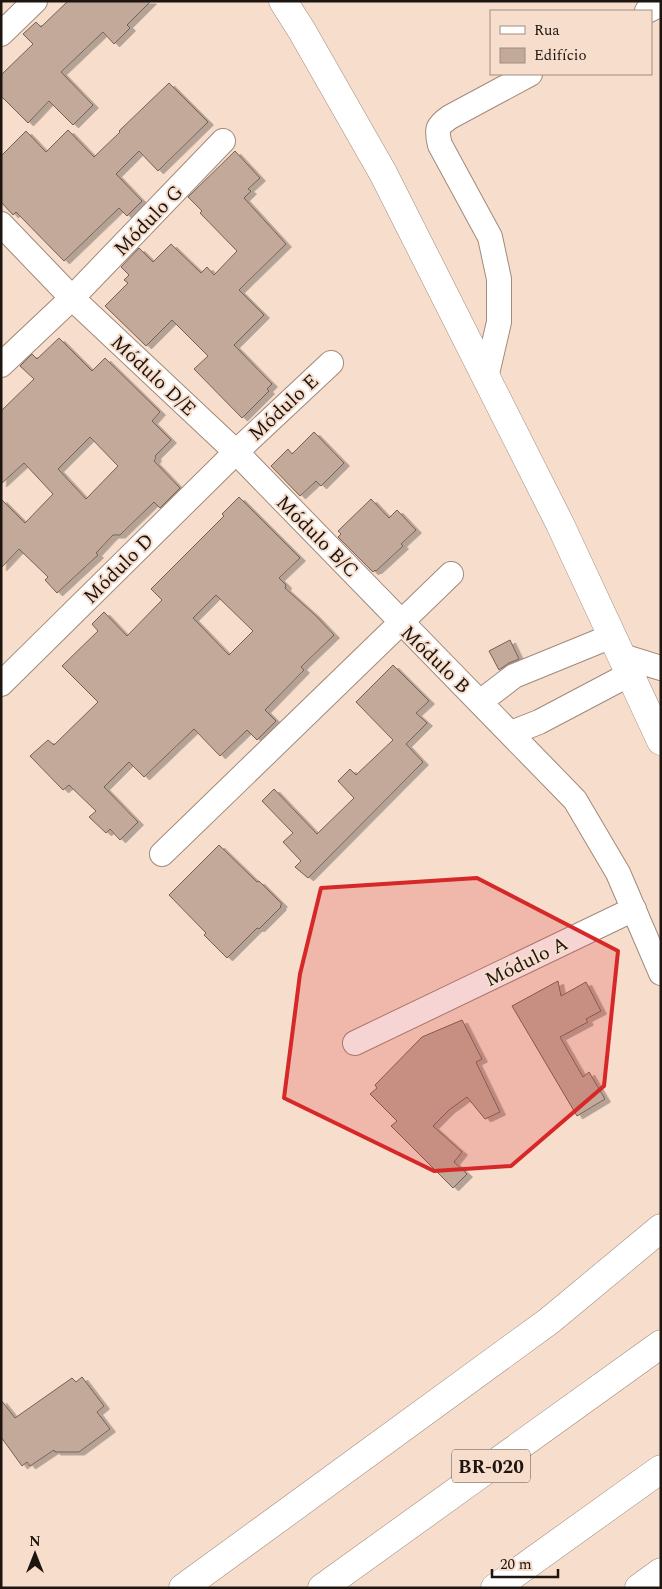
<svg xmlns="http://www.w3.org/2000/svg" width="662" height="1589" font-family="Spectral,serif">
<defs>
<filter id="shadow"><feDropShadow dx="5.5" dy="3" stdDeviation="0" flood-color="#0004"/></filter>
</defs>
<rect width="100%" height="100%" fill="#f7ddcc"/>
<path fill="#c2a999" stroke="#776152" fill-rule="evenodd" filter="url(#shadow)" d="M68,1H151L127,25L130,28L114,44L103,32L61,72L93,105L73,125L49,101L28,123L1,96V75L33,44L23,34L36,22L41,27Z
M169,83L208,122L158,171L139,151L116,174L142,201L127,216L119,208L64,261L16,212L13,215L1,202V156L26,131L46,152L68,130L94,157L120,132L119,131Z
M235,151L260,178L248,189L251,191L244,198L286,244L239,290L264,315L234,345L272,384L267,389L269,391L242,418L194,369L208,356L172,320L146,346L105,306L128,283L124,280L129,275L121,267L139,248L153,262L171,244L201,273L207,267L214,275L237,251L200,213L202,211L188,197Z
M59,338L92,371L105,358L160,412L152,421L171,440L155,456L156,458L154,461L180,488L160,508L154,502L120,535H113L96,553L98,555L57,593L45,580L48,577L19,549L1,568V499L25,523L53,494L24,463L1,484V411L34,379L20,366L32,354L37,359ZM90,437L118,466L86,499L58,469Z
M314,432L344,463L321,486L316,481L300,496L271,466L288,449L292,454Z
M239,497L300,558L279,578L286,585L285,588L315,615L334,635L301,667L304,670L265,710L276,721L257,740L247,730L220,756L194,729L144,777L129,762L104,787L138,822L120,840L110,829L106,833L89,817L96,811L69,785L63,790L30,756L48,740L54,745L98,702L62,666L98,631L92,624L104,612L127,636L162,600L151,589L224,516L222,514ZM216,595L253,631L229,655L193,618Z
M371,499L389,518L397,510L416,530L401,544L403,546L376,571L375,570L373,572L338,537L341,534L338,531Z
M510,640L519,659L509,663L499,670L489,651Z
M393,665L429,701L416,713L427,723L406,744L423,762L308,878L295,867L301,861L283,842L293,833L262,801L274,789L317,834L354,798L338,781L350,769L356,775L393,740L356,702Z
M219,845L257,882L259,881L282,904L280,906L281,907L259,929L257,928L227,958L204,935L206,933L169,895Z
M558,981L561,996L586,982L601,1011L586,1019L588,1022L560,1037L583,1077L589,1072L605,1099L577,1116L512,1006Z
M462,1020L482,1059L476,1062L500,1112L485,1119L467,1097L449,1110L433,1126L462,1152L454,1162L467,1174L453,1188L391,1126L397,1121L370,1094L377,1088L375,1085L422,1037Z
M82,1377L104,1406L97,1412L110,1429L79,1452H55L54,1450L30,1466L27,1462L22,1466L1,1437V1400L15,1418L72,1378L76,1382Z"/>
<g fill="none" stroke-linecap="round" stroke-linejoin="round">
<defs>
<path id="minor" d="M647,11L661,4
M1,34L35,1
M1,224L72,298L236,452L575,800L618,873L661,973
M1,365L72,298L223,141
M486,378L499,322V279L490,237L440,145C436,129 437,126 450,117L530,74
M622,656L661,668
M1,684L236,452L331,363
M480,702L514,676L612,636
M511,733L539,722L630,674
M162,854L451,574
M355,1043L634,909"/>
<path id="secondary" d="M283,1L302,31L383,173L560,524L661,741
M183,1588L549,1321L661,1228
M639,1588L661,1572"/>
<path id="trunk" d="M322,1588L661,1344
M495,1588L661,1469"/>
</defs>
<use href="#minor" stroke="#a18a7a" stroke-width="26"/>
<use href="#secondary" stroke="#a18a7a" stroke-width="29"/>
<use href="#trunk" stroke="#a18a7a" stroke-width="29"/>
<use href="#minor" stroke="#fff" stroke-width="24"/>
<use href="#secondary" stroke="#fff" stroke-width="28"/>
<use href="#trunk" stroke="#fff" stroke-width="28"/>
</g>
<path fill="#d62828" fill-opacity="0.2" stroke="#d62828" stroke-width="4" stroke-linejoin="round" d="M477,878L618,951L604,1086L511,1166L434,1171L284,1098L300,974L321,888Z"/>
<g text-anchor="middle" stroke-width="4" stroke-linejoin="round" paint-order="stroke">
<rect fill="#f7ddcc" stroke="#5e5148" stroke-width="1" x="452" y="1449.5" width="78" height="33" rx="4"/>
<g font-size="19" font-weight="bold" fill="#1d150f">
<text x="491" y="1473">BR-020</text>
</g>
<g font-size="20" fill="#1d150f" stroke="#f7ddcc">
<text transform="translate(148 220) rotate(-46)" y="7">Módulo G</text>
<text transform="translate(154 375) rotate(43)" y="7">Módulo D/E</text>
<text transform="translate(283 407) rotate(-43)" y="7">Módulo E</text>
<text transform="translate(318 536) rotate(45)" y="7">Módulo B/C</text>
<text transform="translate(118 568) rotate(-45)" y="7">Módulo D</text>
<text transform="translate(436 659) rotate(44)" y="7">Módulo B</text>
<text transform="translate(526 961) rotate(-26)" y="7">Módulo A</text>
</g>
</g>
<rect width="662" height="1589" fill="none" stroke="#1d150f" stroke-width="5"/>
<rect x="490" y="10" width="162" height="65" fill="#f7ddcc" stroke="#a08d80"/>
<rect x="500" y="26" width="25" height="8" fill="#ffffff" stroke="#a08d80"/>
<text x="534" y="35" font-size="15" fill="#1d150f">Rua</text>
<rect x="500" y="48" width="25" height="15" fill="#c2a999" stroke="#a08d80"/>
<text x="534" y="60" font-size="15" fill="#1d150f">Edifício</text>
<g transform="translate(35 1554)" stroke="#f7ddcc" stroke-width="4" paint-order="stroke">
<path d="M0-4L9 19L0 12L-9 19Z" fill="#1d150f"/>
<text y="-8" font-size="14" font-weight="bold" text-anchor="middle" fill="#1d150f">N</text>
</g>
<path d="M492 1569v8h66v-8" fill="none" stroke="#1d150f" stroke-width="2.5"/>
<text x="500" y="1569" font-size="15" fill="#1d150f" stroke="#f7ddcc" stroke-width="4" paint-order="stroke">20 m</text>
</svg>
